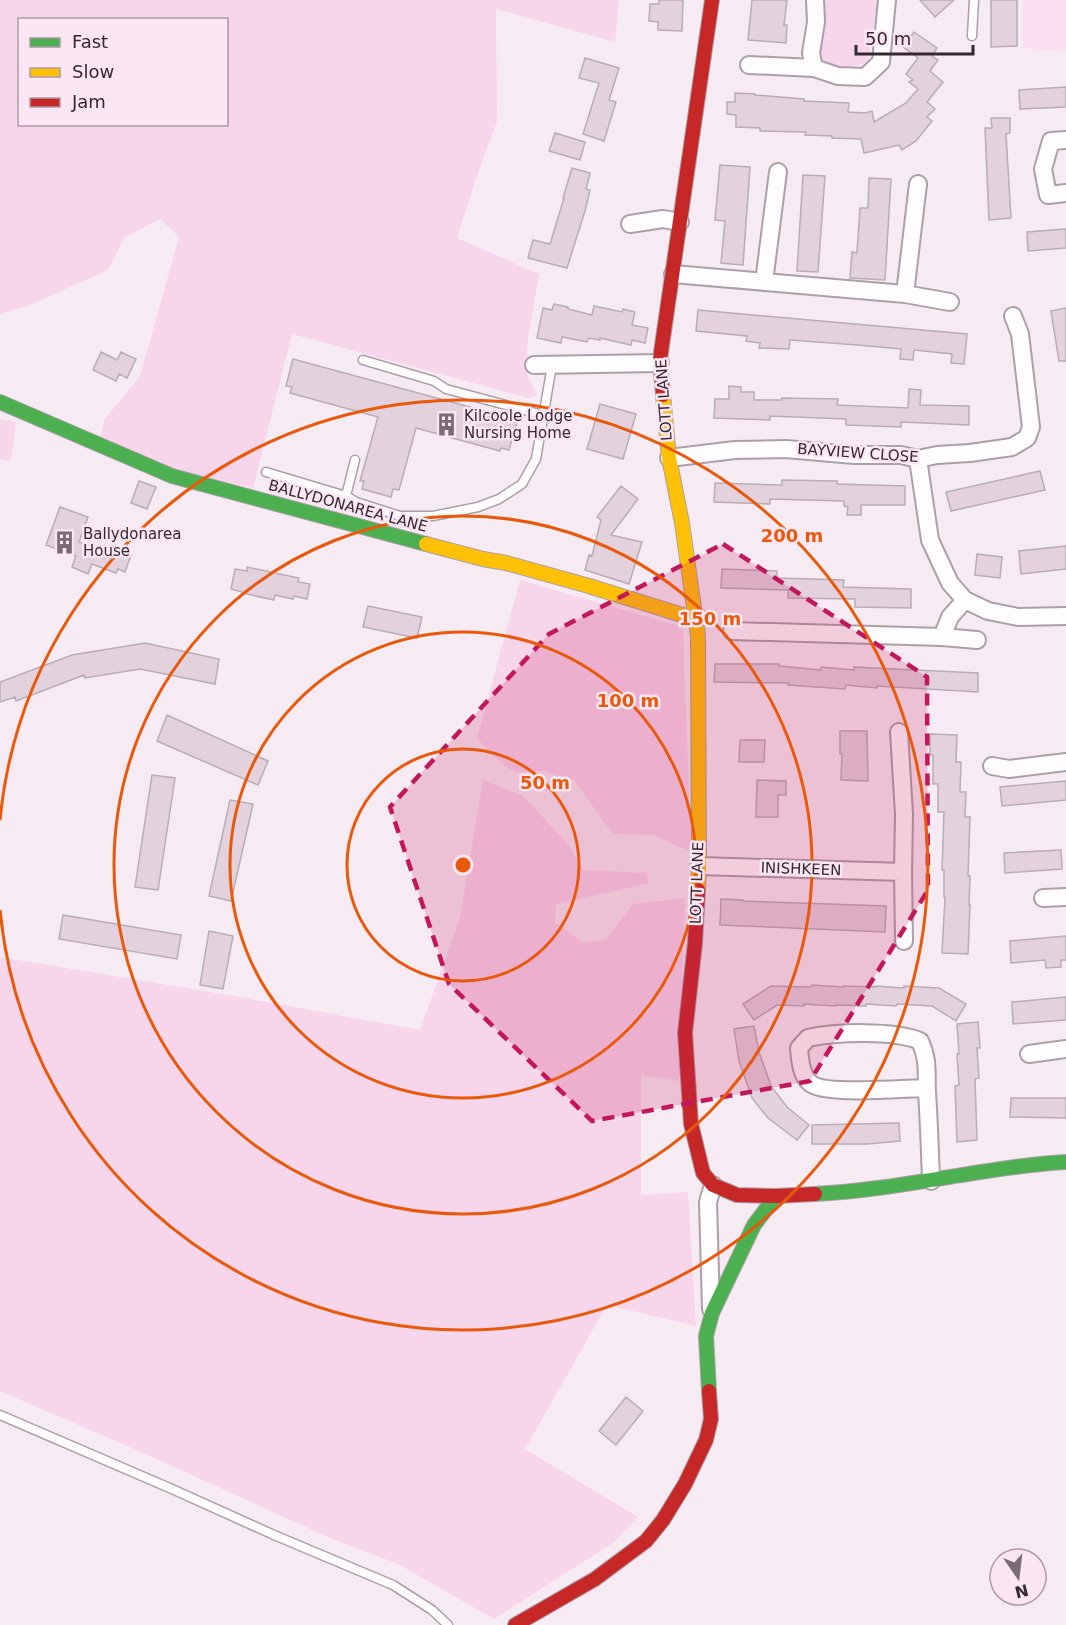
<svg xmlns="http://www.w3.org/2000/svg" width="1066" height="1625" font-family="'DejaVu Sans',sans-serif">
<rect width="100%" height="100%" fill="#f7ebf3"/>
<path fill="#fbdef1" d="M1023,0H1066V49L1046,50L1023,48Z"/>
<path fill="#f7d6ec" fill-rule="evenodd" d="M0,0H619L615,42L496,9L497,121L474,184L457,238L539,274L528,338L526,372L537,396L528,398L292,334L253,488L177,471L100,441L104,420L140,376L179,237L160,219L124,238L108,270L30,305L0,314ZM20,20H226V124H20Z
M823,0H878L868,61C847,71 844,72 823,60L819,47Z
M0,419L16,422L11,461L0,459Z
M520,580L683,627L691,852L654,835L613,834L573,779L543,771L514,772L493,756L477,738Z
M483,780L523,796L568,844L583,870L646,873L649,883L556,904L555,922L583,943L606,939L633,904L685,898L679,1081L641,1075V1195L688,1192L696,1326L607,1305L525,1449L638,1517L613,1543L494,1619L398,1564L330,1538L150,1456L0,1391V957L239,997L420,1030L460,918Z"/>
<path fill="#e3d1de" stroke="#b8adb4" stroke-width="1.5" d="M659,0H683L682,31L658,30V22L649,21L650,4H659Z
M752,0H787L784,25H787L786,43L748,40Z
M920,0H954L935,17Z
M991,0H1017V46L991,47Z
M914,32L937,48L932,56L938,60L930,71L943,82L927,102L935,109L927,117L932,121L916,141L902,150L899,145L864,153L861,139L832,138V136L805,135L806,132L760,131V128L736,127V115L727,114V102H735V93L755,94V95L804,99V101L849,103L848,112L865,113L872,111L874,122L906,103L918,89L909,82L913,80L906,74L918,58L903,47Z
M585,58L619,68L609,100L616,102L604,141L583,134L599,83L579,78Z
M1066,87V107L1020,109L1019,90Z
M991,118H1010V133L1006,134L1011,218L989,220L985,128H992Z
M555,133L585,142L580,160L549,151Z
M720,165L750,167L743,265L721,263L725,221L715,220Z
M572,168L590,173L586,189L590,190L585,211L567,268L528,258L533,240L550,244L564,198H563Z
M803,175L825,176L818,272L797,271Z
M869,178L891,179L885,280L850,278L852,252L857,253L860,208H868Z
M1066,229V248L1028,251L1027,232Z
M554,304L568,307V309L592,315L594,306L622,312L623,309L635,312L632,325L648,328L645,343L632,340L631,345L600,338V340L589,338L587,342L562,337L561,343L537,338L543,308L552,310Z
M1066,308V361H1059L1051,311Z
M698,310L967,334L964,364L951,363L952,354L914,350L913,360L900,359L901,349L858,345L790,340L789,349L759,348L760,343L746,341L747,336L696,331Z
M101,352L117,360L121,352L136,359L127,378L119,374L116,381L93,370Z
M293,359L492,413L491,415L517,423L509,450L501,448L500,451L416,428L399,490L393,489L391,497L362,489L364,481H360L378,417L290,393L292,387L286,386Z
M729,386L741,387V392H754V400H782V398L838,399L837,405L908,408L909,389L921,390L920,405L969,406V425L901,422V427L846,425V419L770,416V420L714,418L715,399H729Z
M600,404L636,414L623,459L587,449Z
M1040,471L1045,490L951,511L946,492Z
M782,480L837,481V484L905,486V505H861V515H847L848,507L844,506V501L770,499V504L714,502L715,483L782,485Z
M139,481L156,487L147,509L131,503Z
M621,486L638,499L611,535L642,542L629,584L585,570L589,555L592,556L601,520L597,517Z
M60,507L88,517L79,542L110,553L112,548L131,555L125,572L118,569L116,573L92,564L88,574L72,567L76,556L46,545Z
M1066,546V569L1021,574L1019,551Z
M977,554L1002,557L1000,578L975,575Z
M247,567L299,578L298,582L310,584L307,599L294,596L293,599L275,595L274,600L242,593V592L231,589L235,569L247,571Z
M722,569L777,571V578L844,580L843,587L911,589V608L855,607V599L788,598V590L721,588Z
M368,606L422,617L417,638L363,627Z
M145,643L219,659L215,684L140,669L85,678L84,675L16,701L15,697L0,702V682L72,655Z
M715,664H779V666L821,670V667L854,670V667L978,673V692L877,686V688L846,685L845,689L788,685L789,683L714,682Z
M167,715L268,761L258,785L157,741Z
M840,731H867L868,781L841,780L842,754H840Z
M930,734L957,735L956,762H961L960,792H966L965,817H970L968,876H970L969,905H970L968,954L942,953L945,897H944V870H942L944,812H938V784H933V755H930Z
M740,740H765L764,762H739Z
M152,775L175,778L158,890L135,887Z
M757,780L786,781V795H778V817H756Z
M1066,781V800L1002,806L1000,787Z
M230,800L253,804L231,901L209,896Z
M1061,850L1062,869L1005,873L1004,853Z
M721,899L743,900V901L886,906L885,932L720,925Z
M63,915L181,935L177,959L59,939Z
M209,931L233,936L223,989L200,985Z
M1066,936V960H1061V967L1046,968L1045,960L1011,963L1010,941Z
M812,985L843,987V986L875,987V986L904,988V986L939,988L966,1004L956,1021L932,1006L897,1004L896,1006L866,1004V1006L836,1005V1006L804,1004V1006L777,1005L754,1020L743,1004L771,986L811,987Z
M1066,997V1020L1013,1024L1012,1002Z
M978,1022L980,1048H977L979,1078L975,1079L977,1140L957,1142L955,1086L959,1085L957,1054H959L957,1024Z
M754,1026L759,1052L771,1086L787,1107L809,1125L797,1140L768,1118L752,1098L739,1061L734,1029Z
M1011,1098H1066V1118L1010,1117Z
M899,1123L900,1141L868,1144H812V1125Z
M626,1397L643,1411L616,1445L599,1431Z"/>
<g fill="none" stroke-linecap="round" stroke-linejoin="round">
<defs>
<path id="lane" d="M972,36L974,0
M363,360L434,381L446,389L543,415
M266,472L346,496L356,502L400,516H433L478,507L499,499L522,484L536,459L552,365
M346,496L355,460
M0,1415L172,1489L274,1535L393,1585L432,1610L448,1625"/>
<path id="street" d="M815,0L816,22L811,53L814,68L838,76L865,77L881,62L887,0
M749,65L814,68
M1066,140L1051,141L1043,169L1048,195L1066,193
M630,224L663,219L680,222
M673,274L905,294L950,302
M764,282L778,172
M905,294L918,184
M534,365L660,363
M669,458L735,450L786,449L854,455H901L918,459L937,455L970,453L1012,447L1027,438L1031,427L1020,334L1013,316
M918,459L930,540L950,583L965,600L988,611L1018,617L1066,616
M732,631L942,637L977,640
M942,637L950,617L965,600
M899,732L904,814L903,872L904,941
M992,766L1009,769L1066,762
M699,866L903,872
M1043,898L1066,897
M1029,1054L1066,1049
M927,1088C906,1088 824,1096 810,1083C801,1075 800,1060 799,1048L808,1038C836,1032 894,1030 920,1041C929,1061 926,1072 927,1092C929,1122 930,1151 931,1181
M711,1309L708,1202L713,1185"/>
<path id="fast" d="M0,402L172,476L426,544
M815,1194C899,1190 982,1167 1066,1162
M709,1391L706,1336L712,1313L754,1225L776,1196"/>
<path id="slow" d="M663,395L669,458L682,523L698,636L699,866L698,890
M426,544L483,559L506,563L589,586L695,619"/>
<path id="jam" d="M663,395L660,359L712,0
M698,890L695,943L685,1033L691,1124L703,1173L713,1185L737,1195L776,1196L815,1194
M515,1625L595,1579L646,1541L663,1520L685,1484L706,1440L711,1419L709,1391"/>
</defs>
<use href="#lane" stroke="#aba0a8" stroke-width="11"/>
<use href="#street" stroke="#aba0a8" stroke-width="20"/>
<use href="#fast" stroke="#aba0a8" stroke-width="16"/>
<use href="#slow" stroke="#aba0a8" stroke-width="16"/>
<use href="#jam" stroke="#aba0a8" stroke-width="16"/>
<use href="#lane" stroke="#fefcfd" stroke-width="8"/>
<use href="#street" stroke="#fefcfd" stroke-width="16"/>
<use href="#fast" stroke="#4caf50" stroke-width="14"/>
<use href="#slow" stroke="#ffc107" stroke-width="14"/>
<use href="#jam" stroke="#c62828" stroke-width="14"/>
</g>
<path fill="#c2185b" fill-opacity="0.2" stroke="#c2185b" stroke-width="4.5" stroke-dasharray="12 8" stroke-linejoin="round" d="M723,544L927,677L928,890L810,1081L592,1121L449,984L390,807L549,634Z"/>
<g fill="none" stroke="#e8590c" stroke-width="3">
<circle cx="463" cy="865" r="116"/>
<circle cx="463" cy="865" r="233"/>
<circle cx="463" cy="865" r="349"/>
<path d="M0 820A465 465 0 1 1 0 910"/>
</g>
<defs>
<symbol id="building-bare" viewBox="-9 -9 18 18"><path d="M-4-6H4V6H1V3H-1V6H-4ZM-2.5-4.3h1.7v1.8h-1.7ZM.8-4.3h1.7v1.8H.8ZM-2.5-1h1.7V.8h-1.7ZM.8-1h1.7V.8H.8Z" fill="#796c75" stroke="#fce6f4" stroke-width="2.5" paint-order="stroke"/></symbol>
</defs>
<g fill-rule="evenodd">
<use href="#building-bare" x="430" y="408" width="33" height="33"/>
<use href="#building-bare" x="48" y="526" width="33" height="33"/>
</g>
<g text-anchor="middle" stroke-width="5" stroke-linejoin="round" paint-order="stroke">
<g font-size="15" fill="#352831" stroke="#fce6f4">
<text transform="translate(664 400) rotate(-94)" y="5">LOTT LANE</text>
<text transform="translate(858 453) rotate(4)" y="5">BAYVIEW CLOSE</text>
<text transform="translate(348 506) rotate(15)" y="5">BALLYDONAREA LANE</text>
<text transform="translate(801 869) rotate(2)" y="5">INISHKEEN</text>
<text transform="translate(697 883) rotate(-88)" y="5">LOTT LANE</text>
</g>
<g font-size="15" fill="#352831" stroke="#fce6f4" text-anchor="start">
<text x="464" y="421">Kilcoole Lodge<tspan x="464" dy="17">Nursing Home</tspan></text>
<text x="83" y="539">Ballydonarea<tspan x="83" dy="17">House</tspan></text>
</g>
</g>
<circle cx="463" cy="865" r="9" fill="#e8590c" stroke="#fce6f4" stroke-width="3"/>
<g font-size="18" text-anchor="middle" font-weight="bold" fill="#e8590c" stroke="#fce6f4" stroke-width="5" stroke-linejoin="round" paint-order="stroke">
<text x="792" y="542">200 m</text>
<text x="710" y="625">150 m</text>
<text x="628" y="707">100 m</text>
<text x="545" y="789">50 m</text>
</g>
<rect x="18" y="18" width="210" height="108" fill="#fce6f4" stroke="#ac9aa6" stroke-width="1.5"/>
<rect x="30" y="38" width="30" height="9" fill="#4caf50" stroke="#ac9aa6" stroke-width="1.5"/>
<text x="72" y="48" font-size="18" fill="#352831">Fast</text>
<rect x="30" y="68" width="30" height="9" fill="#ffc107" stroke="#ac9aa6" stroke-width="1.5"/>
<text x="72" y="78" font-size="18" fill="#352831">Slow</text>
<rect x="30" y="98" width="30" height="9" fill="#c62828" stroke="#ac9aa6" stroke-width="1.5"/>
<text x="72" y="108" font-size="18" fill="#352831">Jam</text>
<g transform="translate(1018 1577) rotate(166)"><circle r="28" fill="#fce6f4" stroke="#ac9aa6" stroke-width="1.5"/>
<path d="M0-4.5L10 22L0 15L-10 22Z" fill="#796c75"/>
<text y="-9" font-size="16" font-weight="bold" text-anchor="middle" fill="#352831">N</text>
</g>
<path d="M856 45v9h117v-9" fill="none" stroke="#352831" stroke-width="3"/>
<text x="865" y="45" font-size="18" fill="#352831" stroke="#fce6f4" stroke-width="4.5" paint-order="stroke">50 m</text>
</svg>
